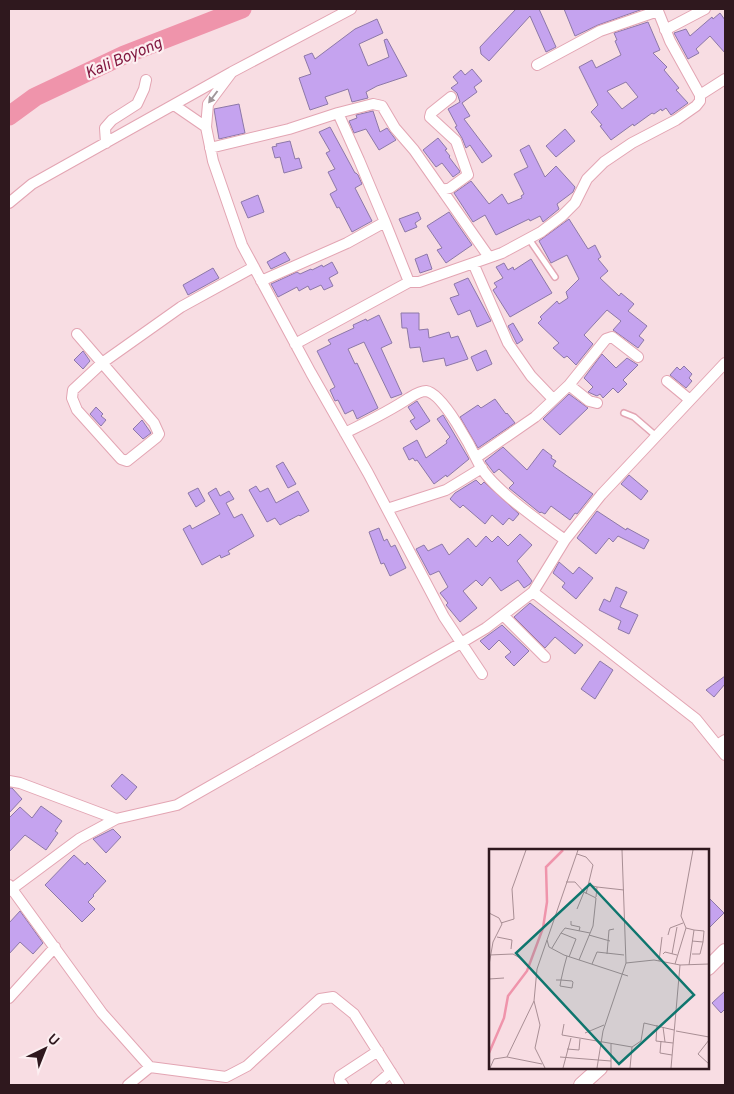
<svg xmlns="http://www.w3.org/2000/svg" width="734" height="1094" font-family="Overpass,sans-serif">
<rect width="100%" height="100%" fill="#f8dde3"/>
<g fill="none" stroke-linecap="round" stroke-linejoin="round">
<path stroke="#ef94ab" stroke-width="19" d="M9,116L35,97L124,55L242,9"/>
</g>
<path fill="#c5a3ef" stroke="#8d78a8" fill-rule="evenodd" d="M516,9H539L556,47L546,52L530,16L489,61L481,54L480,47Z
M564,9H643L598,25L575,36Z
M720,13L725,20V53L710,36L696,49L699,53L688,59L674,33L686,29L690,36L712,17L713,19Z
M377,19L383,33L359,44L368,66L389,57L384,40L387,39L407,76L377,86L366,92L368,98L352,102L348,89L325,97L328,104L310,110L299,78L311,74L304,56L312,53L315,59L355,29Z
M648,22L660,50L653,53L667,67L664,70L679,88L676,90L688,103L671,115L666,108L662,111L661,109L654,114L652,113L634,126L633,124L611,140L600,126L602,125L591,112L598,105L579,67L592,60L596,68L621,55L615,41L617,40L614,33ZM626,82L638,97L622,109L607,91Z
M472,69L482,81L474,87L477,92L462,103L470,116L464,119L492,156L482,163L470,145L466,148L462,138L455,127L457,126L448,109L460,102L457,93L451,88L458,83L453,77L461,70L465,75Z
M239,104L245,133L219,139L214,109Z
M373,111L380,132L387,128L396,140L379,150L366,129L354,133L349,121L357,118L356,115Z
M330,127L355,173H356L358,175L362,184L355,188L372,221L352,232L339,207L337,208L330,194L337,190L328,172L335,169L326,153L330,151L319,132Z
M565,129L575,141L556,157L546,146Z
M438,138L447,149L445,150L450,156L449,157L459,170L460,172L453,177L442,163L436,167L423,150Z
M290,141L295,159L299,158L302,168L284,173L280,157L275,158L272,147L277,146L276,144Z
M529,145L545,177L556,166L575,187L573,192L557,204L559,209L543,222L540,216L530,221L529,219L496,235L485,215L473,222L454,193L471,181L489,204L502,194L508,204L522,198L521,196L524,194L514,174L528,167L520,150Z
M258,195L264,212L248,218L241,202Z
M418,212L421,219L415,223L417,227L405,232L399,219Z
M449,212L472,245L446,263L437,250L442,248L427,226Z
M569,219L588,249L595,245L601,257L598,259L608,271L600,278L619,296L621,293L634,304L628,311L647,326L639,336L644,340L638,348L613,330L621,321L607,310L584,335L593,344L576,365L567,356L564,358L553,348L559,343L538,323L542,319L540,317L557,301L559,304L568,298L566,292L579,279L567,255L551,263L539,241Z
M285,252L290,260L271,269L267,262Z
M427,254L432,269L420,273L415,259Z
M531,259L552,293L510,317L493,290L497,287L494,283L503,278L496,267L504,263L508,270L513,267L514,270Z
M332,262L338,273L329,278L333,286L324,290L321,285L310,290L308,286L299,291L297,287L278,297L271,284L297,272L300,274L311,269L312,270L322,265L323,267Z
M213,268L219,278L188,295L183,285Z
M468,278L491,321L477,327L470,310L458,315L450,298L459,295L454,284Z
M401,313H419V330L428,329L429,338L449,332L451,338L458,336L468,359L446,366L444,358L423,362L420,347L410,348L407,328H402Z
M379,315L392,343L381,348L402,394L391,398L364,342L348,349L355,364L357,363L378,408L357,419L353,410L345,414L338,400L335,401L330,390L335,387L317,351L331,344L328,340L354,328L353,325L366,319L367,321Z
M513,323L523,340L517,344L508,326Z
M486,350L492,364L477,371L471,357Z
M83,351L90,361L83,369L74,360Z
M602,354L616,368L627,358L638,365L623,380L627,384L618,393L613,388L603,398L600,394L597,396L588,392L593,387L584,378Z
M684,366L692,374L689,378L692,381L686,388L670,375L677,367L680,370Z
M569,394L588,408L560,435L543,419Z
M495,399L506,414L507,413L515,423L478,448L460,417L478,405L481,408Z
M417,401L430,421L416,430L410,421L415,418L408,407Z
M96,407L103,414L101,416L106,420L101,426L90,414Z
M443,415L469,459L447,477L446,475L434,484L417,460L415,461L413,458L409,460L403,448L417,440L426,458L447,443L446,441L450,437L437,419Z
M142,420L151,433L143,439L133,429Z
M503,447L527,470L543,449L552,456L551,458L556,461L553,466L593,494L577,514L575,513L570,520L551,506L545,514L541,512L540,513L509,488L514,483L499,469L494,473L485,461Z
M283,462L296,484L288,488L276,466Z
M629,475L648,491L641,500L621,484Z
M476,480L481,485L484,482L519,514L513,521L509,518L503,525L492,515L485,524L463,505L460,508L450,499L455,493Z
M256,486L260,492L268,488L276,503L298,491L309,511L300,516L299,515L280,525L275,518L267,522L249,490Z
M198,488L205,501L196,507L188,493Z
M216,488L220,496L229,491L234,499L226,503L234,518L242,514L254,536L228,551L230,554L221,558L220,555L202,565L183,529L190,525L192,529L220,514L208,493Z
M597,511L626,530L627,528L649,540L644,549L618,536L613,542L609,538L596,554L577,538Z
M379,528L384,541L387,539L391,547L395,545L406,568L390,576L384,563L381,564L369,532Z
M520,534L532,545L517,561L532,581L530,584L524,588L518,580L501,591L490,577L482,586L476,580L463,591L477,608L460,622L446,605L448,603L440,593L448,587L439,571L430,575L416,549L424,545L428,551L442,544L449,555L468,538L476,547L486,536L492,542L498,536L508,546Z
M559,562L573,574L579,567L593,578L576,599L562,587L565,583L553,573Z
M616,587L627,592L620,607L638,615L629,634L618,629L621,621L599,610L604,599L610,602Z
M530,603L583,645L575,654L555,637L545,648L514,617Z
M502,625L529,651L514,666L505,657L511,652L499,640L489,650L480,641Z
M600,661L613,670L595,699L581,689Z
M725,676V684L714,697L706,690Z
M122,774L137,787L126,800L111,786Z
M9,788H12L22,799L9,813Z
M41,806L62,821L55,831L58,833L46,850L25,835L9,852V818L20,807L32,818Z
M113,829L121,837L106,853L93,839Z
M74,855L85,865L87,862L106,881L93,895L94,896L88,902L95,909L82,922L45,885Z
M708,897L724,913L708,929Z
M20,911L43,943L33,954L20,942L9,954V923Z
M725,991V1009L721,1013L712,1003Z"/>
<g fill="none" stroke-linecap="round" stroke-linejoin="round">
<defs>
<path id="lane" d="M529,239L555,277
M624,413L634,417L656,436"/>
<path id="street" d="M665,30L705,9
M232,72L208,104L206,127L213,161L242,245L311,373L368,473L444,617L482,674
M700,95L725,79
M174,105L206,127
M338,113L373,104L382,106L395,128L414,150L489,257
M106,143L105,128L112,120L137,104L144,89L146,80
M210,148L289,129L338,113L359,160L385,222L347,243L261,281
M442,190L450,188L468,175L456,141L430,117L431,113L451,97
M9,203L32,184L232,72L351,9
M385,222L409,282
M473,263L508,343L531,376L553,399
M77,334L154,423L159,434L157,437L127,461L121,459L77,410L72,398L73,390L102,363L181,307L254,267
M295,344L409,282H419L502,253L541,232L562,216L575,203L587,179L604,162L632,143L676,120L696,106L700,101V95L670,41L658,11L600,31L537,65
M667,381L690,400
M569,385L589,401L597,403
M345,433C367,422 388,412 409,398C414,395 420,391 426,391C443,393 472,449 479,464C491,488 542,523 565,540
M477,457L535,417L569,385L606,339L612,337L638,357
M387,509L446,490L482,468
M533,592L565,540L601,495L725,363
M503,615L545,657
M717,745L725,740
M9,781L20,783L116,819
M9,885L102,1013L150,1067L226,1077L247,1066L320,999L333,997L354,1014L399,1085
M9,891L79,839L116,819L177,805L461,643L486,628L533,592L696,719L725,755
M9,998L55,947
M128,1085L150,1067
M343,1085L339,1080L340,1076L378,1051
M376,1085L391,1072"/>
<path id="secondary" d="M708,968L725,951
M581,1085L600,1068"/>
</defs>
<use href="#lane" stroke="#e3a5b3" stroke-width="8"/>
<use href="#street" stroke="#e3a5b3" stroke-width="12"/>
<use href="#secondary" stroke="#e3a5b3" stroke-width="16"/>
<use href="#lane" stroke="#fff" stroke-width="5"/>
<use href="#street" stroke="#fff" stroke-width="10"/>
<use href="#secondary" stroke="#fff" stroke-width="14"/>
</g>
<defs><path id="oneway-solid" d="M-6-.8H1V-3.2L6.5 0L1 3.2V.8H-6Z" transform="scale(1.25)"/></defs>
<use fill="#a1979a" href="#oneway-solid" transform="translate(213 97) rotate(127)"/>
<g text-anchor="middle" stroke-width="4.5" stroke-linejoin="round" paint-order="stroke">
<g font-size="16" font-style="italic" fill="#821941" stroke="#fceff1">
<text transform="translate(123 57) rotate(-23)" y="6">Kali Boyong</text>
</g>
</g>
<g transform="translate(489 849)">
<rect width="220" height="220" fill="#f8dde3"/>
<path fill="none" stroke="#ef94ab" stroke-width="2.5" d="M0,204L15,169L19,147L38,122L54,79L58,53L57,18L74,1"/>
<path fill="none" stroke="#a88e94" stroke-width="1" d="M133,1L137,114M88,5L97,8L104,16L97,45M77,33H86L95,43M100,36L108,38L107,48M108,38L135,41M88,60L95,43L107,49L104,77L90,111M0,64L10,69L13,75L4,93L0,116M82,72V76L91,78L90,82M12,74L25,70L23,40L37,1M197,79L205,81L200,116M72,84L76,79L101,84M100,86L121,92M179,86L181,79L194,74M8,88L23,91L22,100M58,91L60,98L75,106L139,127M203,92L214,93L215,82L205,81M63,99L72,84L87,90L80,108M118,105L120,81L125,80M174,105L176,103L188,106M183,105L188,78M203,105H211L214,93M0,106L24,105L31,109M170,112L173,88M103,115L108,103L135,106M191,116L186,115L197,79L192,67L204,1M0,130L15,129M67,131H72L83,132L84,133L83,139L71,137L72,131L75,118L78,107M45,152L51,176L46,199L56,219M75,175L73,186L143,198L152,192L155,174L185,181M168,176L167,192L184,194M174,178L176,193M187,182L220,188M96,184L115,176M220,191L209,205L220,215M172,192L171,204L183,206M122,195V219M78,200L90,201L91,190M18,208L45,152L48,120L89,1M71,208L122,212M1,219L5,210L18,208L53,215M74,219L82,189M108,219L114,182L137,114L165,111L186,115M141,219L143,198M182,219L191,116L220,115"/>
<path fill="#0f766e" fill-opacity="0.15" stroke="#0f766e" stroke-width="2.5" d="M101,35L205,146L130,215L27,104Z"/>
<rect width="220" height="220" fill="none" stroke="#2f181e" stroke-width="2.5"/>
</g>
<rect width="734" height="1094" fill="none" stroke="#2f181e" stroke-width="20"/>
<g transform="translate(45 1049) rotate(43)" stroke="#fceff1" stroke-width="4" paint-order="stroke">
<path d="M0-4L9 19L0 12L-9 19Z" fill="#2f181e"/>
<text y="-8" font-size="14" font-weight="bold" text-anchor="middle" fill="#2f181e">U</text>
</g>
</svg>
